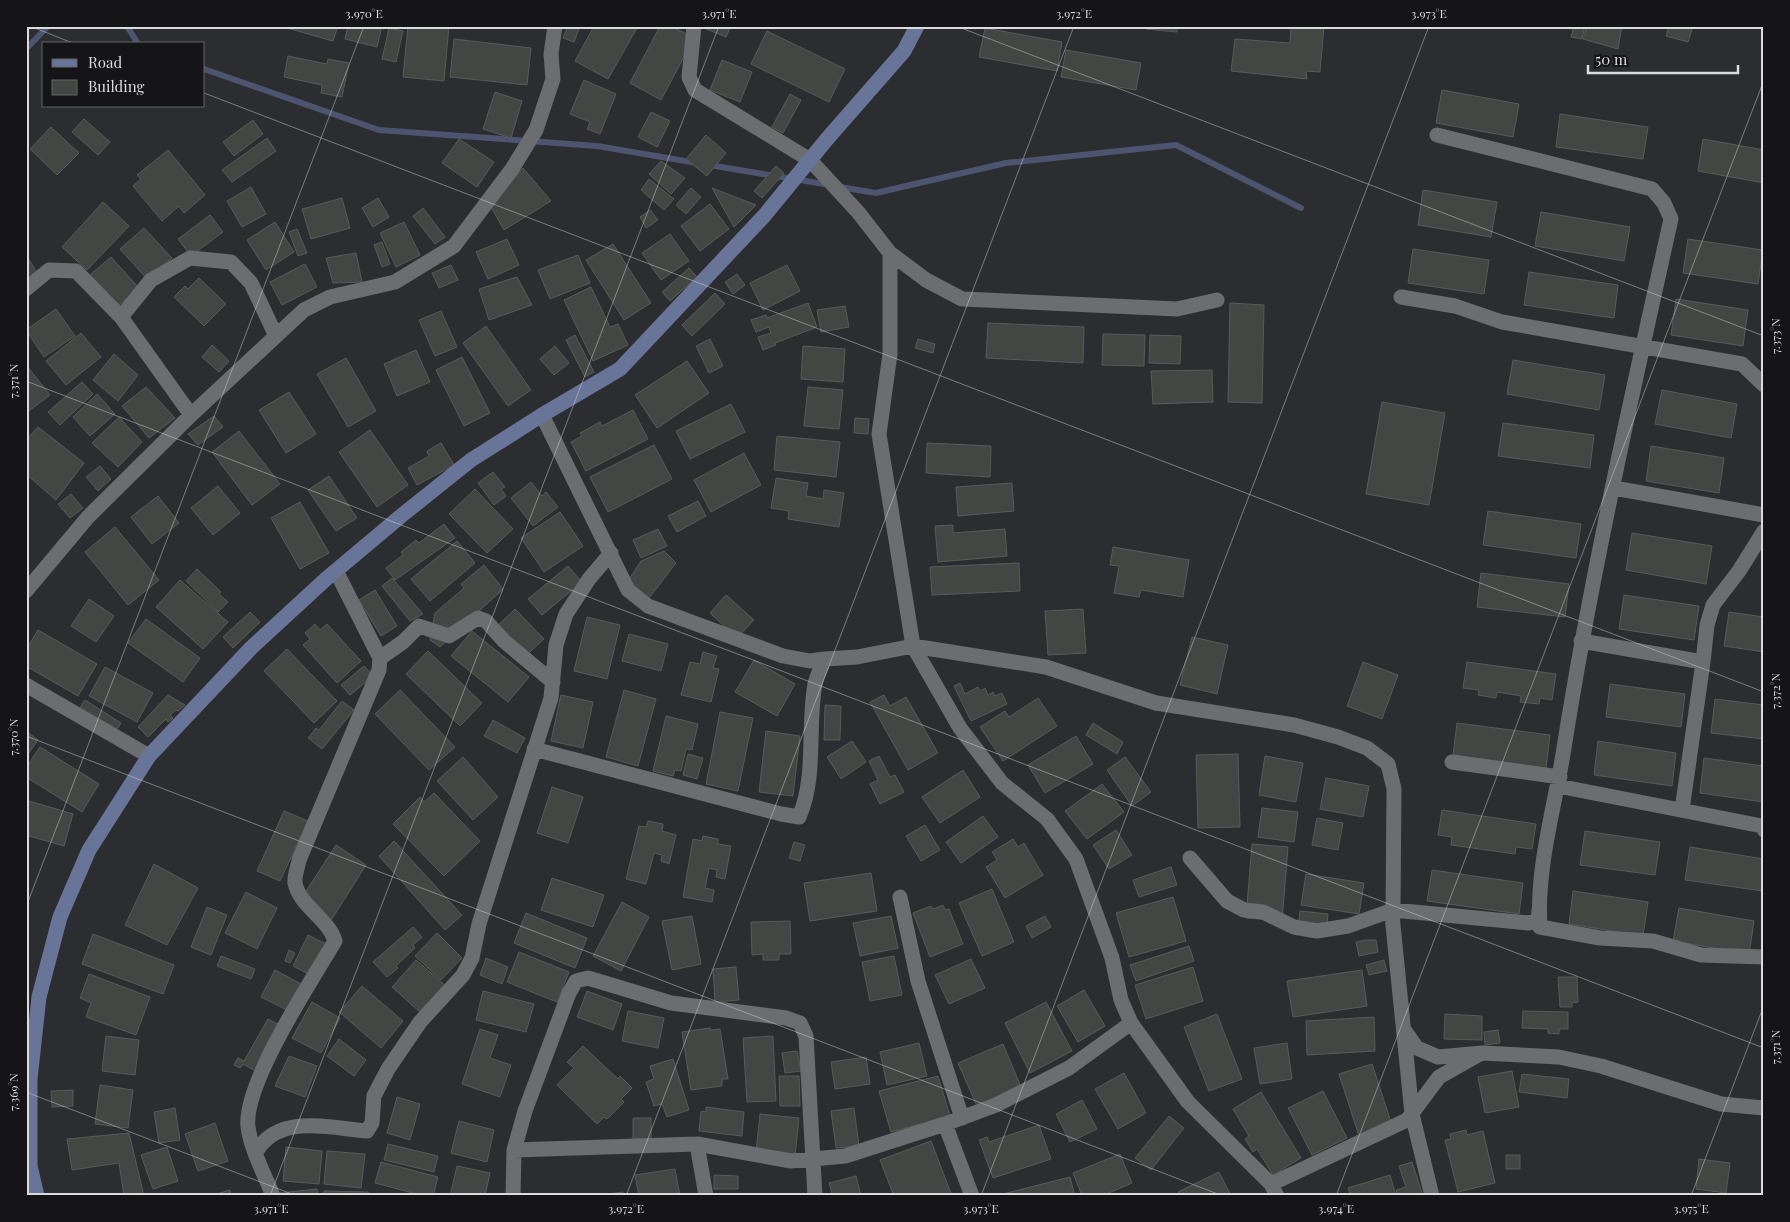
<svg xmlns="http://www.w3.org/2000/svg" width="1790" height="1222" font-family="'Playfair Display',serif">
<rect width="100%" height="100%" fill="#2c2d30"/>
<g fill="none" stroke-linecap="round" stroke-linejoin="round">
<path stroke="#4c546f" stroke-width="6" d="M127,26L138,44
M26,49L48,26
M204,69L379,130L597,146L697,163
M709,165L830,185
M840,187L876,193L1006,163L1176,145L1301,208"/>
</g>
<path fill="#434744" stroke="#585b58" d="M280,26H338L333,41Z
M348,26H382L377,47L345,39Z
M408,26H449L444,81L403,77Z
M568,26H580L574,42L563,38Z
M594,26H638L608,79L575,61Z
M660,26H671L694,38L661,100L630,83Z
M699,26H731L726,37Z
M1146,26H1177V32L1146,29Z
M1291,26H1324L1320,72L1306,71L1307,79L1231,71L1235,39L1290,43Z
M1574,26H1585L1582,39L1571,37Z
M1587,26H1622L1618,49L1583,39Z
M1669,26H1693L1688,42L1666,36Z
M389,28L403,31L396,62L382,59Z
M985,28L1062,42L1057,71L979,57Z
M767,31L845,69L829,102L751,64Z
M454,39L531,48L527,85L450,77Z
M1066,50L1141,63L1136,90L1061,77Z
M288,56L327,64L328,59L349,63L342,97L321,93L322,85L284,77Z
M722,60L752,72L740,102L710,90Z
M584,80L616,94L600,134L587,129L590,122L570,114Z
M1442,90L1519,104L1513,137L1436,123Z
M495,92L522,101L511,138L483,129Z
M790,94L801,100L783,133L772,127Z
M651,112L670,121L657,147L638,137Z
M1560,114L1648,127L1643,159L1556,147Z
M84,119L110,142L98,155L72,132Z
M253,120L263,134L234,156L223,142Z
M51,127L79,153L57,175L30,149Z
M706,135L726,153L707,176L686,159Z
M267,138L276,151L232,182L222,170Z
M459,139L494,162L477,187L442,163Z
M1703,139L1764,150V183L1698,171Z
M168,150L205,195L184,213L179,206L162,221L133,186L141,179L137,175Z
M661,161L685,178L671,194L649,174Z
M776,166L784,173L762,198L754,191Z
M523,168L551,201L504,230L491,207Z
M649,179L674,199L664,210L641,190Z
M251,187L266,214L242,227L227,201Z
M691,188L701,197L686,214L676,205Z
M712,188L756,205L734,227Z
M1423,190L1497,202L1491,237L1418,225Z
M342,198L350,228L311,239L302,209Z
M378,198L389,217L373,227L362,208Z
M103,202L129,226L87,270L62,247Z
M710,204L729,229L700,251L681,226Z
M423,208L445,237L435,244L413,216Z
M650,210L658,220L646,228L640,217Z
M1541,212L1630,227L1624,261L1535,246Z
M210,215L223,232L191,256L178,239Z
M275,222L294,252L266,270L247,240Z
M404,222L420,255L396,267L380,233Z
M144,228L172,258L148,280L120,249Z
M297,229L307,253L298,256L289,232Z
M670,234L689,261L661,280L642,253Z
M507,239L519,265L488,279L476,252Z
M1688,239L1763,250L1758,284L1683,273Z
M382,242L390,264L382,267L374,245Z
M613,244L651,303L624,320L586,260Z
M1413,249L1489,260L1484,294L1408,283Z
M356,253L362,282L333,283L326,258Z
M26,255L38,274L26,281Z
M578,255L590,283L550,299L538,270Z
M111,257L139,288L118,306L90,275Z
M305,264L317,287L282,305L270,282Z
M451,265L458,280L439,288L432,273Z
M787,265L800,291L763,310L750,283Z
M689,268L697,277L670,301L662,292Z
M1529,272L1618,285L1614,318L1524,305Z
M737,274L745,285L733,294L725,282Z
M517,277L532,305L489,320L479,289Z
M199,278L226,304L204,326L174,297L185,286L188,289Z
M591,287L610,327L618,324L628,345L593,361L564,300Z
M715,293L725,304L692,336L682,325Z
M1676,299L1748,310L1743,346L1671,335Z
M808,303L817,327L775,343L776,345L763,350L758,337L771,333L769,327L756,332L751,320L766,315L767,318Z
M1230,303L1264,305L1262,403L1228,402Z
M845,306L849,327L821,332L817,310Z
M56,309L75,336L44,357L26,330Z
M441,311L457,347L435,356L419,320Z
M988,323L1084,327L1083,363L986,358Z
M486,326L531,390L508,406L463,343Z
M81,333L101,357L66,385L46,361Z
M1103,334L1145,335L1144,366L1102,365Z
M575,335L594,372L585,377L566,340Z
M1150,335L1181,336L1180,364L1149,363Z
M710,339L723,366L709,373L696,346Z
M918,339L935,344L933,353L915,348Z
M212,345L229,361L219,372L202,357Z
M555,346L569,363L554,375L540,359Z
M803,346L845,349L843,382L801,379Z
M416,350L430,382L397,396L384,364Z
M114,354L138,375L118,401L93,380Z
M462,357L490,413L464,426L436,370Z
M346,358L376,411L348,427L317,374Z
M1513,360L1605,375L1599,410L1507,394Z
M687,361L709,393L657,428L635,395Z
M26,365L50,395L26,413Z
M1212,370L1213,402L1153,404L1151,371Z
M82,382L93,394L60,425L48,412Z
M146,387L175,418L149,438L122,406Z
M808,387L843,390L839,429L804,426Z
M1662,390L1737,404L1731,438L1655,424Z
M289,392L316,434L286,453L259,410Z
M97,394L115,414L90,436L73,417Z
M1382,402L1445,413L1429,505L1366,494Z
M731,404L745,432L690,459L676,431Z
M633,410L648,439L586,471L571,442L582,436L580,433L600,422L602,426Z
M214,416L223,427L198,445L188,434Z
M119,417L142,442L118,467L92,443Z
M855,418L869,419L868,434L854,433Z
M1503,423L1594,435L1590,468L1498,456Z
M38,427L84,463L56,500L26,474V440Z
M370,430L408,485L377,507L339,452Z
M239,431L280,484L252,505L212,452Z
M777,436L840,442L836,477L774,470Z
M441,443L454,465L417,485L408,468L429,456L427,451Z
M927,443L991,446L990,477L926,473Z
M654,445L672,479L608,512L590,477Z
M1651,446L1724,458L1719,493L1646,481Z
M744,453L761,485L711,512L694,480Z
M100,466L111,479L98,491L86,477Z
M493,472L505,487L501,489L506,496L494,505L478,483Z
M329,476L357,518L336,531L308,490Z
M776,478L808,483L806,496L823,499L824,490L844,493L839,527L788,519L789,511L771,508Z
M531,482L542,496L546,492L558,507L533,526L511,498Z
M1012,483L1014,511L958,516L956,487Z
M218,486L240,513L213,535L191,508Z
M475,489L513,529L487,553L449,514Z
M71,494L83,508L70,518L58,504Z
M158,496L179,523L152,544L131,517Z
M698,501L706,516L677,532L668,516Z
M300,502L329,553L300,569L271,518Z
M1488,511L1581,524L1576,558L1483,545Z
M560,512L583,546L544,572L521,538Z
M444,524L455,538L395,580L386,568L403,555L401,552L416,540L419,543Z
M953,525V533L1005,529L1007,556L938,562L935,526Z
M115,527L159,580L128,605L85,552Z
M658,529L667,546L641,558L633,540Z
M1632,533L1712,546L1706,584L1626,570Z
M457,541L475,563L430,601L411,579Z
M1113,547L1189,560L1183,597L1141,590L1139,597L1114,593L1119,566L1110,565Z
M664,551L676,563L649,598L626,584L641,561Z
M1019,563L1020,591L932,595L930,567Z
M484,565L503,589L440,647L430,640L435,613L464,588L461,584Z
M568,566L582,582L542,615L528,599Z
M197,569L221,592L219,594L228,602L218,612L186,581Z
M1481,573L1569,584L1565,617L1477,607Z
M392,578L423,614L410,621L382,586Z
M180,580L228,622L203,649L156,607Z
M375,590L397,626L381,636L359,600Z
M726,595L754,620L737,638L710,613Z
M1624,595L1699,606L1694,640L1619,629Z
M89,599L114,616L96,642L71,626Z
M515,609L544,639L521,660L493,630Z
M1083,609L1086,653L1048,655L1045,611Z
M250,612L260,622L233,648L223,637Z
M1729,612L1764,617V652L1724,646Z
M587,617L620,625L607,679L574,671Z
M146,619L200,658L183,682L128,643Z
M315,624L320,630L327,624L361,661L337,683L303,645L310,639L305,633Z
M38,630L97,664L78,696L26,666V650Z
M472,631L529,677L508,702L451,656Z
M629,634L668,644L661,671L622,661Z
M1192,637L1228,645L1217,694L1180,685Z
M287,649L337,701L314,723L264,671Z
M428,651L482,703L460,726L406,674Z
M703,652L717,656L713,668L719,669L711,702L681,695L690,662L700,664Z
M754,660L795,684L777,716L735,692Z
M1363,662L1398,675L1382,719L1347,706Z
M1467,662L1556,674L1552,700L1540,698L1539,704L1520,702L1521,696L1497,692L1496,698L1478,695L1479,690L1463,688Z
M364,666L373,676L350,695L341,685Z
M105,667L153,693L137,722L89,696Z
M960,683L965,694L978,687L980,691L985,688L988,695L993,692L995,696L1002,693L1007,704L971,721L954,686Z
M1610,684L1685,694L1681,727L1606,717Z
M400,690L455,747L429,770L375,714Z
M624,690L656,699L638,766L606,757Z
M168,695L185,705L178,711L176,710L170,715L173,718L168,722L166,719L148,737L138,727Z
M561,695L593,702L583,748L551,741Z
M884,695L890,706L906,697L938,753L908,770L870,702Z
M1038,698L1057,726L1003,761L980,727L1005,711L1009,717Z
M1715,699L1764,705V739L1711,733Z
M85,700L121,723L113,735L77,712Z
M342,701L354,710L322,749L308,738L316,728L319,730Z
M825,705L841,706L840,740H824Z
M720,712L753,718L738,791L706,784Z
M666,716L698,724L692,750L686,749L681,771L675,770L673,776L653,771Z
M493,720L525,738L517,753L484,736Z
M1093,723L1123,742L1117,754L1086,735Z
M1457,723L1550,735L1546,768L1453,755Z
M26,731L38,740L26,757Z
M766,731L800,736L793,796L759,792Z
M1076,736L1093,764L1045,793L1028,765Z
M852,741L866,762L841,779L827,757Z
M1598,741L1676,753L1672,786L1594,775Z
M40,747L99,784L82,812L26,777V768Z
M688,754L703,758L697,779L683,775Z
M1238,754L1240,827L1198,828L1196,755Z
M879,756L890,777L895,775L904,792L880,804L870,784L878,780L869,761Z
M1265,756L1303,763L1296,802L1259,795Z
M463,757L498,797L473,820L437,781Z
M1125,757L1151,792L1132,806L1107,770Z
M1704,758L1764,766V802L1700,793Z
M963,770L980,797L940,823L922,797Z
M1326,778L1369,786L1363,817L1320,809Z
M1102,784L1124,812L1087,839L1065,811Z
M552,787L583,797L568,843L537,833Z
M434,793L480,841L444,876L393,824L420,797L424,802Z
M26,800L73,814L64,846L26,835Z
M1262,808L1298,812L1294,842L1258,837Z
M1442,810L1536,824L1532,849L1516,847L1515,854L1451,845L1452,837L1438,835Z
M284,811L308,821L280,881L257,871Z
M983,816L998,837L961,863L946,842Z
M1317,818L1343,823L1338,850L1312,845Z
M648,821L663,824L662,831L676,835L669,864L661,861L662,855L654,853L646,884L626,879L639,826L646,827Z
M925,825L940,850L921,861L906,836Z
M1116,830L1132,855L1109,869L1093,845Z
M1585,831L1660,842L1655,875L1580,865Z
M703,836L718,839V844L731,846L725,879L716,877L717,870L709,868L705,888L714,890L712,902L683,897L693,839L702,841Z
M1013,839L1018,847L1024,843L1043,875L1005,898L986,867L997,860L992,852Z
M394,841L462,915L445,930L379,856Z
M794,842L805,845L800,861L789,858Z
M1252,844L1288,847L1282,921L1246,918Z
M336,845L366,865L330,922L299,902Z
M1690,847L1764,859L1763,891L1685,880Z
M154,864L198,888L167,945L125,925Z
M1171,867L1177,885L1139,897L1133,880Z
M1432,870L1523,883L1519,914L1427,901Z
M871,873L877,911L810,921L804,883Z
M1306,874L1364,883L1359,914L1301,905Z
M552,878L604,895L593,927L541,910Z
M992,889L1014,942L982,956L959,903Z
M1573,891L1648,902L1643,936L1569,924Z
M246,892L277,908L257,949L225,933Z
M1173,897L1186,941L1129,957L1116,913Z
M622,902L649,917L621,971L593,956Z
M943,905L945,910L949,909L963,944L930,957L913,913L931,906L933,909Z
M207,907L227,915L211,955L191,947Z
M1679,908L1754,921L1749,954L1673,941Z
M1300,911L1328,914L1326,932L1298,929Z
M526,913L587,938L575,968L514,943Z
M692,916L701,964L672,970L662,921Z
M891,916L898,948L860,956L853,923Z
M1045,916L1051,927L1032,938L1026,926Z
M790,921L791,954H779V960H763V954L752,955L751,922Z
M413,927L422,937L413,945L415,948L396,966L398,968L387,977L373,962Z
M437,933L462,958L441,980L415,956Z
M93,934L174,965L163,994L82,964Z
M308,935L332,947L316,978L293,966Z
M1366,940H1376L1378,952L1359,956L1356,942Z
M1189,946L1194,961L1136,981L1130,965Z
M289,950L295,953L290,963L285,961Z
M519,952L569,972L557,1002L507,982Z
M221,956L255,969L251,979L217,966Z
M894,956L902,995L870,1001L862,962Z
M486,958L508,967L502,984L480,975Z
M971,959L985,988L949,1004L935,975Z
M416,960L447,987L422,1014L392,987Z
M1384,960L1387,971L1369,975L1366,965Z
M736,967L739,1000L715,1002L713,969Z
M1193,967L1203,1001L1146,1019L1135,985Z
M275,970L303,985L289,1011L261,997Z
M1362,970L1367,1006L1293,1017L1287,981Z
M89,974L150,997L136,1035L86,1017L91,1003L80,998Z
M1558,977H1577L1578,1002L1572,1003V1007H1560Z
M362,986L403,1021L381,1048L339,1012Z
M1084,990L1105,1026L1078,1042L1057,1006Z
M483,991L534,1004L526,1032L476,1020Z
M587,991L622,1004L613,1030L577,1017Z
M312,1002L340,1018L321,1053L292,1038Z
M1046,1002L1072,1051L1030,1073L1005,1023Z
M628,1011L664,1018L658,1048L622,1041Z
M1523,1011L1568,1012V1029H1559V1034L1548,1033V1029L1522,1028Z
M1217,1014L1242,1079L1209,1091L1184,1027Z
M1445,1014L1482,1016V1040L1444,1039Z
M1374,1017L1375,1051L1307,1055L1306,1021Z
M268,1019L283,1027L257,1072L243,1064L240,1068L234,1065L238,1058L244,1061Z
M710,1028V1030L720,1029L728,1079H722V1086L691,1090L682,1032Z
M480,1029L498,1035L490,1058L511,1065L500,1097L462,1084Z
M1498,1030L1500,1043L1485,1045L1484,1032Z
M106,1036L139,1040L135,1075L102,1071Z
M773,1036L776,1101L747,1102L743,1038Z
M339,1039L366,1060L354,1076L327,1056Z
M919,1043L927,1076L887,1085L880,1052Z
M1287,1043L1292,1079L1260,1084L1254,1048Z
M1003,1044L1021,1087L977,1106L958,1063Z
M583,1046L618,1079L620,1076L632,1088L621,1099L624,1102L607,1119L604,1117L597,1124L557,1085L574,1068L567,1062Z
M797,1051L801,1071L785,1073L782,1053Z
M289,1056L317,1066L305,1097L275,1086Z
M866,1057L870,1084L835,1089L831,1062Z
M673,1059L689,1110L667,1117L662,1104L654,1106L646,1082L654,1079L650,1066Z
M1372,1064L1392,1125L1359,1136L1339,1074Z
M1512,1071L1519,1107L1485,1113L1478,1077Z
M1124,1073L1146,1113L1118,1129L1095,1089Z
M1522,1074L1569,1079L1567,1098L1519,1092Z
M779,1076H799L800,1106H780Z
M938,1076L950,1116L891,1132L879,1091Z
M100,1085L133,1090L128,1128L95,1124Z
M73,1090V1106L52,1107L51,1091Z
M1323,1091L1347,1138L1312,1155L1288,1108Z
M1261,1092L1301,1158L1273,1175L1257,1149L1253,1152L1245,1139L1249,1136L1233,1109Z
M397,1097L420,1104L410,1140L387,1133Z
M1082,1100L1097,1129L1070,1142L1056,1114Z
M706,1107L744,1112L742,1136L699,1131L701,1111L706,1112Z
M175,1108L180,1140L159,1143L154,1112Z
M854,1108L859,1146L836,1148L831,1111Z
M760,1114L799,1118L795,1156L756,1152Z
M1169,1116L1184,1128L1151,1170L1135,1158Z
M633,1118H651V1148H633Z
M459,1121L494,1130L487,1162L451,1153Z
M215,1123L228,1161L198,1171L185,1134Z
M1039,1125L1051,1159L993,1178L979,1140L987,1137L989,1142Z
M1466,1130L1467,1135L1483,1131L1495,1183L1458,1192L1445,1140L1451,1139L1450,1134Z
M129,1133L144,1196H124L119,1163L72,1170L67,1139Z
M931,1141L952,1196H894L880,1160Z
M388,1144L438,1156L434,1172L384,1160Z
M167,1147L178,1181L153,1189L141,1155Z
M286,1147L322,1151L319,1184L283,1181Z
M327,1151L365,1154L361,1188L324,1184Z
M1120,1154L1132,1183L1102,1196H1082L1073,1173Z
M1506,1155H1520V1169H1506Z
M1699,1159L1730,1163L1726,1193L1696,1189Z
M381,1162L438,1177L433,1196H424L375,1183Z
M1412,1162L1423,1196H1398L1396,1190L1406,1187L1399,1166Z
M457,1166L490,1173L485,1196H450Z
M675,1169L680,1196H639L635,1175Z
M1219,1172L1231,1196H1180L1178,1192Z
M714,1175L738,1176V1189H714Z
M1390,1175L1396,1196H1351L1348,1188Z
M856,1176L861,1196H833L829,1183Z
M1070,1177L1075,1196L999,1195Z
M317,1189L318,1196H280L279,1193Z
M230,1190L231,1196H209Z
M324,1191L368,1192V1196H324Z
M623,1192V1196H594Z"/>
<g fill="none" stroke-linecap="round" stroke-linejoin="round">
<path stroke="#6b6d71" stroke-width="15" d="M694,26L689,77L695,90L810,160L858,212L890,253L926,280L962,299L1177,309L1217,300
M1437,135L1652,189L1664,203L1671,219C1632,395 1592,570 1564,748C1555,807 1536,867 1540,927L1600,938L1653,941L1701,955L1764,957
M890,253V354L879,434L913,646L960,728L1002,783L1047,819L1076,859L1112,958L1121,1000L1131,1023L1188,1102L1271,1184L1277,1196
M26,289L49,270L76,271L121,317L191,415
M1401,297L1455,306L1502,322L1742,364L1764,385
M121,317L151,280L190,258L231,262L251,283L276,336
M542,415L628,590L648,606L783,656L810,661L825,659
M1614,488L1764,515
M26,591L88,517L191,415L304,310L330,297L395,282L454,246L512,169L536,130L553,79L551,54L555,26
M1581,641L1703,662L1707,625L1713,605L1739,571L1764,531
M380,658L403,642L419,626L449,636L478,618L486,621L504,641L553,682
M26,685L149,756
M534,749L781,814L799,817C817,776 807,727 815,684C817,676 821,667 825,659L857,657L913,646L1046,667L1156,703L1294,725L1338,737L1367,748L1388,764L1394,789L1393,910L1392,915L1412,1114L1432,1196
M1452,762L1560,777
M1558,786L1762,826L1764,830
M1682,810L1703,662
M1190,858L1227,901L1244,910L1263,912L1294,927L1317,931L1348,926L1393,910L1528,923L1538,920L1539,910
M900,897L918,981L962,1118
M1405,1031L1417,1048L1438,1057L1482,1053L1559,1057L1601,1066L1721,1104L1764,1108
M945,1124L972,1196
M697,1144L706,1196
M514,1150L697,1144L791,1161L845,1156L945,1124L996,1105L1069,1068L1131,1023
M256,1152C279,1113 329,1128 367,1131L372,1123L374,1096L388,1069L420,1022L463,975L472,958L479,924L551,698L556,645L566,614L589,579L611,553
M1271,1184L1407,1120L1439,1077L1478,1055
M273,1196C265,1175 251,1150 248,1127C243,1084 312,980 335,941C328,918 300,907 295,883C294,876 298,867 299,860L379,670L380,658L336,571
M513,1196L514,1150L525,1111L569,993L576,981L588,978L671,1003L786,1018L800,1023L806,1036L815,1196"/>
<path stroke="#697499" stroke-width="15" d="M37,1196L30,1166V1079L39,997L60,917L89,850L149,756L252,647L326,579L401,516L471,460L542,415L620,369L764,216L827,139L904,51L917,26"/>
</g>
<path fill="none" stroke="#dcdcdf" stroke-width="1" stroke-opacity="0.45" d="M30,26L75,44M956,26L1764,336M204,93L1764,692M26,381L1764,1048M26,736L1223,1196M26,907L364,26M26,1092L297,1196M270,1196L719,26M626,1196L1074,26M981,1196L1429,26M1336,1196L1764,80M1691,1196L1764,1005"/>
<rect width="1790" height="1222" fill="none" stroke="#151517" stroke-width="55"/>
<rect x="42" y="42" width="162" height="65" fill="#151517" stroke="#656567"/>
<rect x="52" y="59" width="25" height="8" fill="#697499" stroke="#656567"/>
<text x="88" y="68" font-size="15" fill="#dcdcdf">Road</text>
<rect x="52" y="80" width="25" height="15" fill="#434744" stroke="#656567"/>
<text x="88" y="92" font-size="15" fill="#dcdcdf">Building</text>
<path d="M1588 65v8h150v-8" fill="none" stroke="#dcdcdf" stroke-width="2.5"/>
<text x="1595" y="65" font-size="15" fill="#dcdcdf" stroke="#151517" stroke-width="4" paint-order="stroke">50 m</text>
<rect x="28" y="28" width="1734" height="1166" fill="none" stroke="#dcdcdf" stroke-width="2"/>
<g font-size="12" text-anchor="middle" fill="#dcdcdf">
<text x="364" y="18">3.970°E</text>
<text x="719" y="18">3.971°E</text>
<text x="1074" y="18">3.972°E</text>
<text x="1429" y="18">3.973°E</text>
<text transform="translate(1776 336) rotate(-90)" y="4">7.373°N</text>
<text transform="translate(14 381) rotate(-90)" y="4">7.371°N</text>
<text transform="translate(1776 691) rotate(-90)" y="4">7.372°N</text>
<text transform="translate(14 737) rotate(-90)" y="4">7.370°N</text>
<text transform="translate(1776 1047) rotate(-90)" y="4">7.371°N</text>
<text transform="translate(14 1092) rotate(-90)" y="4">7.369°N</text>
<text x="271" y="1213">3.971°E</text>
<text x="626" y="1213">3.972°E</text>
<text x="981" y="1213">3.973°E</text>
<text x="1336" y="1213">3.974°E</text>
<text x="1691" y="1213">3.975°E</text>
</g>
</svg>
